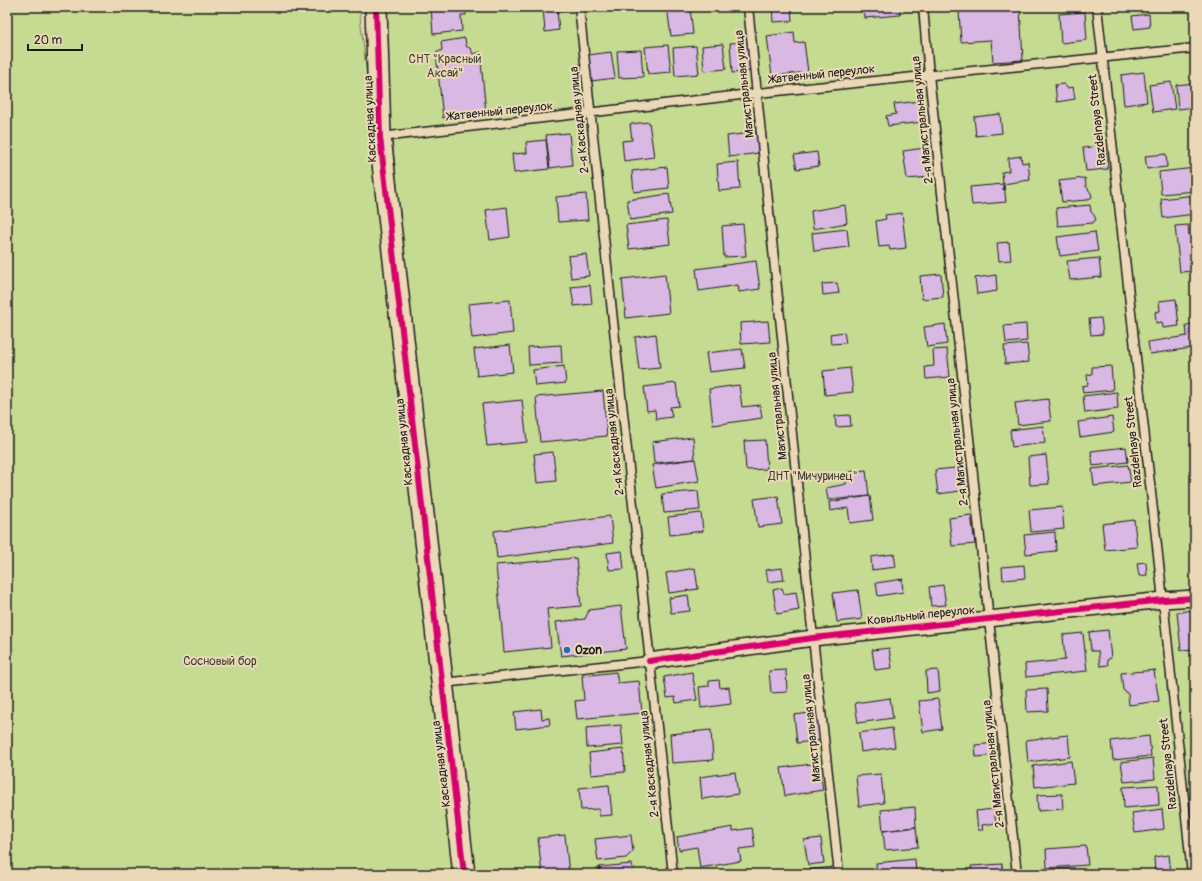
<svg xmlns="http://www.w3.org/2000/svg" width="1202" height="881" font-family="Pangolin,sans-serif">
<rect width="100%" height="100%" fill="#ebd8b6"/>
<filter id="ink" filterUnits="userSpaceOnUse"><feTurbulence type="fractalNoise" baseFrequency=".025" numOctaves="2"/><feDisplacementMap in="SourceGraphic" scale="8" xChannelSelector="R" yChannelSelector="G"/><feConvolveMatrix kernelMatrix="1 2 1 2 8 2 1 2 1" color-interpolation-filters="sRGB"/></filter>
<g filter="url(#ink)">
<path fill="#c4db91" stroke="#707c56" d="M7,7H359L459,874H7Z
M381,7H1195V874H471L391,130Z"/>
<path fill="#d9b8e4" stroke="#1c1c1c" d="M431,7H465L466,15H461L462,31L433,34Z
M543,7H568L569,10L557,11L559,30L545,32Z
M582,7H620V10L582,11Z
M667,7H690L693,34L671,36Z
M772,7H791L792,21L773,22Z
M864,7H900V15L865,18Z
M1020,8L1023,60L993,62L991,40L961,42L959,12Z
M1085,12L1087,40L1061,43L1059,14Z
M1149,14L1150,27L1134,29L1132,16Z
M794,32L795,43L804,42L808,72L772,76L767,36Z
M465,38L466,46L471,49L473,54L480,52L486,113L443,118L436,53L442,50L441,42Z
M749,42L751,71L732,73L730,43Z
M723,44L726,69L704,71L702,46Z
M668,45L671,72L648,74L645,47Z
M696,46L699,74L675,76L673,48Z
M641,50L643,77L619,78L617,51Z
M611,52L615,78L591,81L588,55Z
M1144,72L1147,102L1124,105L1121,75Z
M1171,82L1175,109L1153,112L1149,85Z
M1195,83V107L1178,109L1176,85Z
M1064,84L1067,88L1073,87L1075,99L1057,102L1055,85Z
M920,101L923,122L888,126L886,116L896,114L894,104Z
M1000,114L1002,133L976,136L974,117Z
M649,122L654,157L624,161L622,141L632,140L630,124Z
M756,132L759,153L729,157L727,136Z
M569,133L572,165L550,168L546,135Z
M546,140L549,169L514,173L512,154L527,153L526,142Z
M1096,143H1100L1106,148L1108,169L1086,171L1083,148L1092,147Z
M925,148L929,177L907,179L903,151Z
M817,152L819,166L797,169L794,155Z
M1166,154L1167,167L1147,169L1145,156Z
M1021,156L1022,163L1028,162L1030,180L1003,184L1002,172L1009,171L1008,158Z
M738,162L740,189L719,191L717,164Z
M667,167L669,188L634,192L632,171Z
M1195,168V191L1161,194L1159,172Z
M1085,178L1086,186L1091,193L1092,197L1087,200L1062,202L1059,181Z
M1003,184V190L1004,185L1006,202L972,205L970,187Z
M586,194L588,220L558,222L556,197Z
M669,194L672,214L630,220L627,200Z
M1195,195V214L1163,218L1161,199Z
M845,205L847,223L813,229L811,211Z
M1090,205L1091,212L1094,215L1096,220L1092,223L1058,226L1056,208Z
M507,207L510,237L490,240L486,210Z
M902,213L906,248L890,250L889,246L879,247L876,221L886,219L885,215Z
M667,220L670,244L629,249L626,225Z
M743,224L746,256L724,257L722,226Z
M1188,225L1189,235L1195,234V271L1180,272L1175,226Z
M847,229L849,247L814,251L812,233Z
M1095,232L1098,251L1060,256L1057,237Z
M1009,242L1011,260L999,261L997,243Z
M586,254L589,276L571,278L568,256Z
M1099,258L1101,277L1070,280L1067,261Z
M756,261L760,289L739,292L738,285L699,291L696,269Z
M665,274L669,313L626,318L622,279Z
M941,274L943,297L922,299L920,276Z
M996,275L997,291L977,294L975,278Z
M837,283L839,293L823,295L822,284Z
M590,285L592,304L574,306L571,287Z
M1176,299L1179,326L1163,328L1162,322L1156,323L1155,312L1160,311L1159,301Z
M510,300L513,333L472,338L468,304Z
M1101,318L1103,334L1091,335L1089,319Z
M768,321L770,342L741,344L740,323Z
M945,324L947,344L927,347L924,327Z
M1026,324L1027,341L1006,343L1004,326Z
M1195,324V354H1192V348L1150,354L1148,342L1187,336L1186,325Z
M844,332L846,343L831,344L830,334Z
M656,334L660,368L639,370L635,337Z
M1027,344L1029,362L1005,364L1004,346Z
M510,345L513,372L477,376L474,349Z
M561,345L562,363L529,365L528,347Z
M742,349L745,368L709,372L706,353Z
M947,349L950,377L926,379L925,367L934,366L933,350Z
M564,366L566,383L535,386L533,370Z
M1111,366L1113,390L1083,393L1082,386L1088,385L1087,375L1092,374V367Z
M850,368L853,392L825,395L823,371Z
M676,383L679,406L670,407L672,417L656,419L655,410L647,411L644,387Z
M739,385L742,407L760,405L762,418L713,425L709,389Z
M603,391L607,436L540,442L536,397Z
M1117,392L1118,409L1085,413L1083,396Z
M1048,399L1051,421L1018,425L1015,403Z
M522,400L527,442L487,446L482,404Z
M850,415L851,426L836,427L835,416Z
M1112,417L1114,432L1080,437L1078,422Z
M1043,426L1045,443L1012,447L1010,430Z
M693,437L695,459L654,463L652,442Z
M765,440L767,469L746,470L744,441Z
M1126,447L1128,462L1093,466L1091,451Z
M553,452L556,481L537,483L534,454Z
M1046,455L1049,484L1030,485L1028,457Z
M695,459L699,481L656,488L652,465Z
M1128,465L1131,482L1094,486L1092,469Z
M965,467L968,490L938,494L935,470Z
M866,470L869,496L828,500L826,488L846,484L847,472Z
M698,491L700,510L664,513L662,494Z
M778,496L782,524L758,527L754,499Z
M870,496L873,520L850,523L848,508L830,511L829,502Z
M1062,507L1064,529L1031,532L1029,510Z
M701,513L703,531L670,535L668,517Z
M971,515L975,544L952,546L949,518Z
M610,516L613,543L497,558L494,531Z
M1134,520L1137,547L1105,550L1102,524Z
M1055,532L1056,551L1026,554L1024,535Z
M622,551L624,569L609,570L607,553Z
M894,554L896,567L872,570L871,557Z
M576,558L581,606L547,609L551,647L504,652L496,565Z
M1146,562L1147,575L1139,576L1137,563Z
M1024,565L1025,578L1003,580L1002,567Z
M695,568L698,589L669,593L666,573Z
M782,568L784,580L768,582L766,570Z
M903,579L902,581L903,592L878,596L876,583Z
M943,585L946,605L931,606L929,587Z
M782,588L784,594L796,592L799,610L777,614L773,590Z
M858,590L862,619L837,622L833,593Z
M688,595L690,611L671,613L669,598Z
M621,606L626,649L561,656L556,622L585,619L589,610Z
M1195,610V635H1192L1194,649L1181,650L1177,612Z
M1108,630L1111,658L1107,660L1108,665L1100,666L1098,651H1091L1089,632Z
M1083,633L1087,671L1026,677L1025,664L1065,660L1063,635Z
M889,648L892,668L875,670L872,650Z
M786,670L787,692L771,693L769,671Z
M938,670L940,691L927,693L926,671Z
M1156,670L1154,671L1159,701L1129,705L1128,694L1123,690L1121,673Z
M616,672L618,683L639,681L642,713L577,719L575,701L584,700L582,676Z
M692,672L697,700L676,703L675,697L667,698L664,677Z
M719,680L720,688L729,687L731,704L701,708L699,687L709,686V681Z
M1047,689L1048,711L1027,712L1026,690Z
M890,698L893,718L858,723L855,703Z
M938,699L942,729L923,732L919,701Z
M541,709L542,719L549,718L550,725L516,729L514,712Z
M818,712L821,740L797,743L794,715Z
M621,725L623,745L587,748L586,728Z
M892,728L895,747L861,752L859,733Z
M711,730L713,760L672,763L670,734Z
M1068,735L1070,757L1028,762L1026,740Z
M1149,736L1151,756L1113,760L1111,741Z
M996,743L997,755L976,757L975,745Z
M623,749L625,772L591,775L589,753Z
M1153,758L1155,779L1124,782L1121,762Z
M1071,761L1074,783L1035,787L1033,766Z
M819,763L823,790L785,796L781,768Z
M735,772L738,794L702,799L700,777Z
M881,774L884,803L859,806L856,776Z
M609,785L612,815L599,816V809L581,810L579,788Z
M1158,785L1159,805L1124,808L1123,787Z
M1062,794L1063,809L1038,811L1037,795Z
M915,807L916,827L883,831L881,810Z
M994,809L996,823L982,825L983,830H978L976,811Z
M1162,809L1164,829L1135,833L1132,813Z
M733,827V831L752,828L755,847L739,849L741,861L700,868L697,847L679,850L677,837Z
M916,827L918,847L885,850L883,831Z
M565,835L569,874H542L538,838Z
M631,835L633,851L626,858L598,861L595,839Z
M821,838L824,863L808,865L804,840Z
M1086,846L1088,865L1047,868L1046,849Z
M1169,855L1171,874H1155L1154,857Z
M915,859L916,874H877L876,863Z
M632,864L633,874H600L599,867Z
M1002,864L1003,874H972L971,866Z
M834,867L835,874H799V871Z
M1074,868L1075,874H1031V871Z"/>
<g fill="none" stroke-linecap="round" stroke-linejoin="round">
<defs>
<path id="lane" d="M579,7L673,874
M748,7L813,638L839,874
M923,7L929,75L1017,874
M1097,7L1163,600L1192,874
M381,137L758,93L1195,48
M443,683L649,661"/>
<path id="street" d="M649,661L813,638L1163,600L1195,598"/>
<path id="secondary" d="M376,7L380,137L464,874"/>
</defs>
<use href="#lane" stroke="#1c1c1c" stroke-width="11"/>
<use href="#street" stroke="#1c1c1c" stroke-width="18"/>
<use href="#secondary" stroke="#1c1c1c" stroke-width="24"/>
<use href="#lane" stroke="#ebd8b6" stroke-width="8"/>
<use href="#street" stroke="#ebd8b6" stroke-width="15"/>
<use href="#secondary" stroke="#ebd8b6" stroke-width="21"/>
<defs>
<path id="cycleway" d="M376,7L380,137L464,874
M649,661L813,638L1163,600L1195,598"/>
</defs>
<use href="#cycleway" stroke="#ebd8b6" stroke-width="8"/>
<use href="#cycleway" stroke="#d6006c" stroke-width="6"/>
</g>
</g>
<circle fill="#1f6fb2" stroke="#ebd8b6" stroke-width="1.5" cx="567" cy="650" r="4"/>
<g text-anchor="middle" stroke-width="4" stroke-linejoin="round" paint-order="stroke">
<g font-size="12" fill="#3e4233" stroke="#ebd8b6">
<text x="445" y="63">СНТ "Красный<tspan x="445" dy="14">Аксай"</tspan></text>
<text x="813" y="480">ДНТ "Мичуринец"</text>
<text x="220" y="665">Сосновый бор</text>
</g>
<g font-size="12" fill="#1c1c1c" stroke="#ebd8b6">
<text transform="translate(822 74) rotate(-6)" y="4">Жатвенный переулок</text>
<text transform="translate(744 84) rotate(-96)" y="4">Магистральная улица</text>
<text transform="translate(500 111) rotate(-6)" y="4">Жатвенный переулок</text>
<text transform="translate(370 119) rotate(-93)" y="4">Каскадная улица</text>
<text transform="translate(579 120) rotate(-96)" y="4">2-я Каскадная улица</text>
<text transform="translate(922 120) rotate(-96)" y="4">2-я Магистральная улица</text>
<text transform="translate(1097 120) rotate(-96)" y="4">Razdelnaya Street</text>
<text transform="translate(777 406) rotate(-96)" y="4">Магистральная улица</text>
<text transform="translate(404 442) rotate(-96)" y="4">Каскадная улица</text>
<text transform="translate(614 442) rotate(-96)" y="4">2-я Каскадная улица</text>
<text transform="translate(957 442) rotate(-96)" y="4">2-я Магистральная улица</text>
<text transform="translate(1133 442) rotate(-96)" y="4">Razdelnaya Street</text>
<text transform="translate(921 615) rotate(-6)" y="4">Ковыльный переулок</text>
<text transform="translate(811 728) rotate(-96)" y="4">Магистральная улица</text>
<text transform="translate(441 764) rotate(-97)" y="4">Каскадная улица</text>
<text transform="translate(649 764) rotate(-96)" y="4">2-я Каскадная улица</text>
<text transform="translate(993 764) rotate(-96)" y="4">2-я Магистральная улица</text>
<text transform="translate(1168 764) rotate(-96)" y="4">Razdelnaya Street</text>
</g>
<g font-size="12" font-weight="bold" fill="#1c1c1c" stroke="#ebd8b6" text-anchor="start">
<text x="575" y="654">Ozon</text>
</g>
</g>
<rect width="1202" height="881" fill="none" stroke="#ebd8b6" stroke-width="24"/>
<rect x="12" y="12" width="1178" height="857" fill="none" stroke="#1c1c1c" stroke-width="1.5" filter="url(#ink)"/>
<path d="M28 44v6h54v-6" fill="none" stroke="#1c1c1c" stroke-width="2"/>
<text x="34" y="44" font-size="12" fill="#1c1c1c" stroke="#ebd8b6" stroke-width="3" paint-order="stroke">20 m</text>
</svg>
